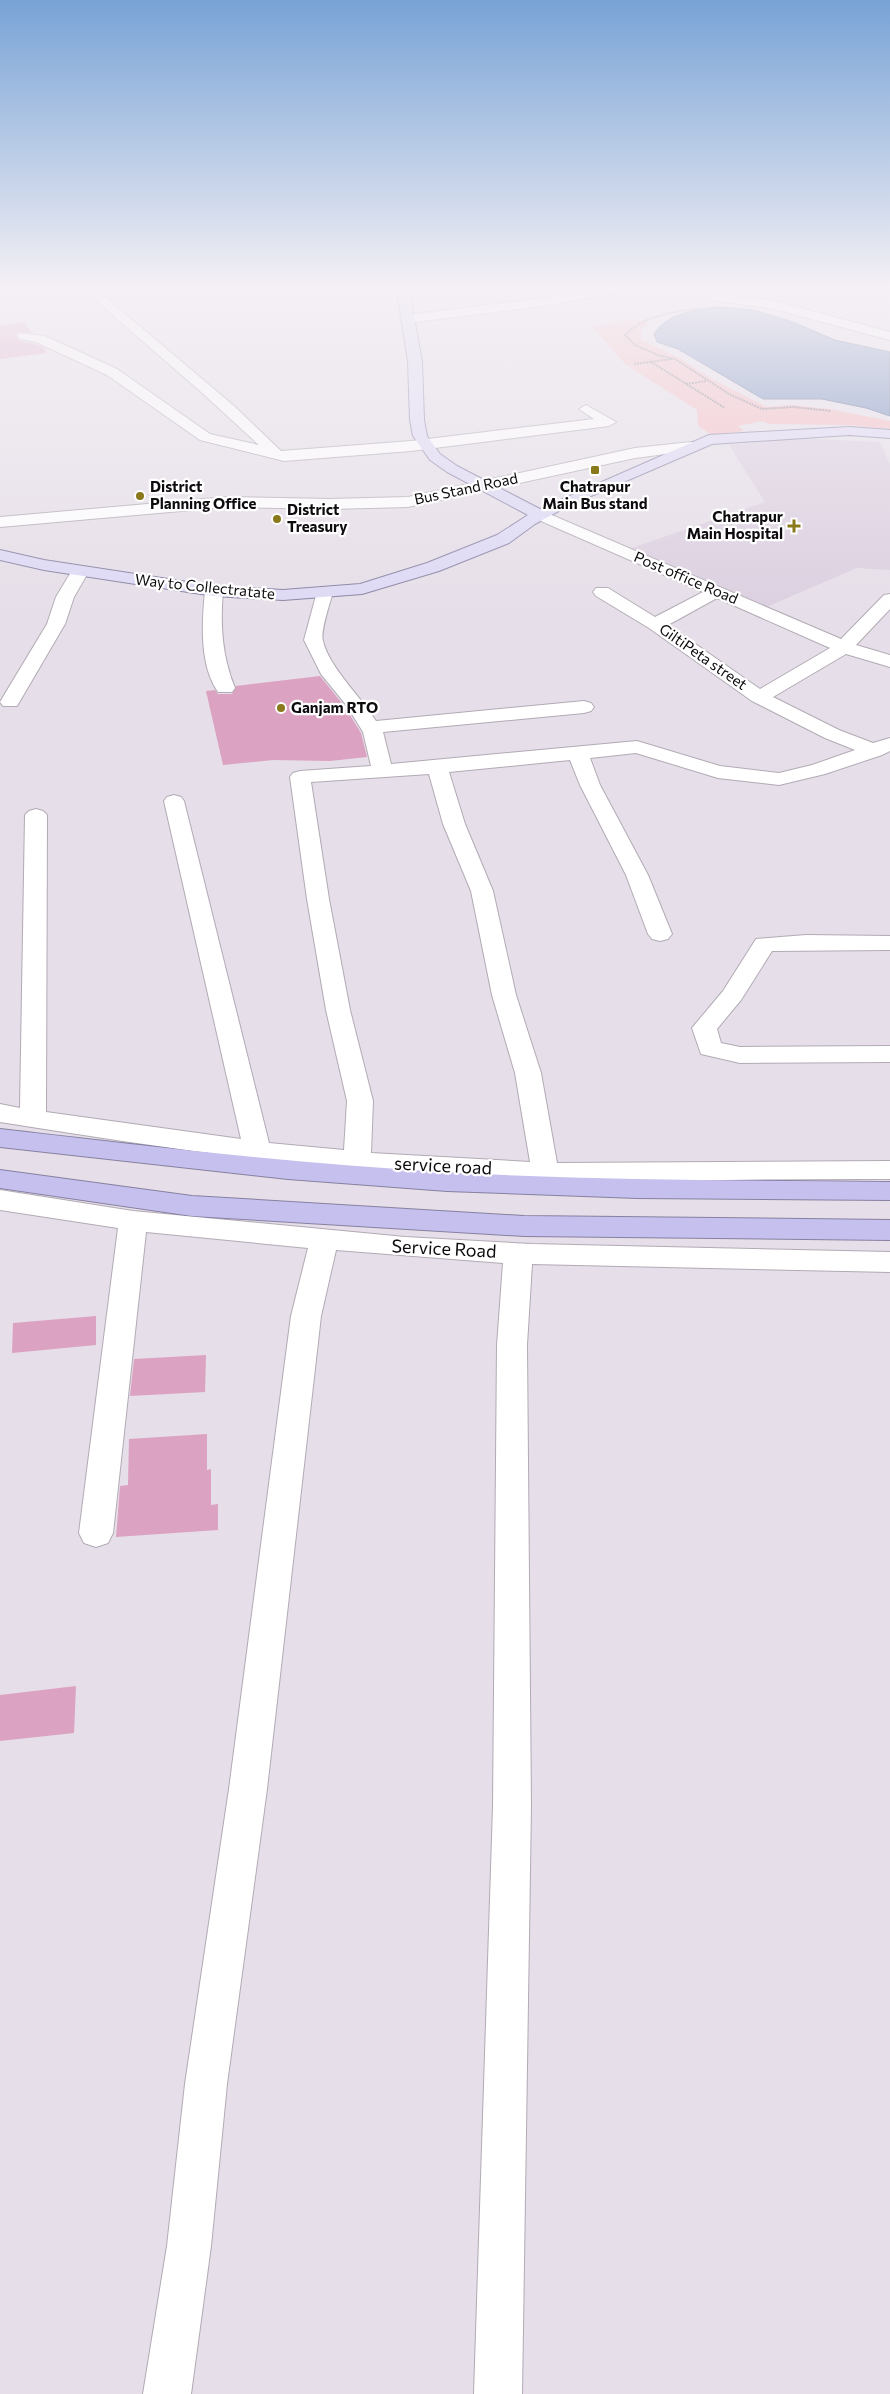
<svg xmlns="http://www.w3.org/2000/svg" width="890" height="2394" font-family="Commissioner,sans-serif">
<rect width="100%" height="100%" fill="#e6dee8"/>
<path fill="#dbcfdf" d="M796,438L880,442L890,464V570L857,568L764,608L629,549L765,502L729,445Z"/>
<path fill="#f5bbbf" d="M638,319L650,324L642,328L641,340L678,357L712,379L767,407L792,405L830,409L890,421V429L848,425L769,424L763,421L738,426L744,431L712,435L698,426L697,410L625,364L592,327Z"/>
<path fill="#708abb" stroke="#536487" d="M716,307L754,310L793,322L835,340L890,352V416L866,408L822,399H763L678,349L657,342L654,334C667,313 693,311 716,307Z"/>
<path fill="#dca2c1" d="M24,322L32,333L18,332L16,335L18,340L35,344L43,347L47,353L0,359V326Z
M320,676L345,707L361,733L367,757L330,761L273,760L223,765L206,691L215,690L218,694H232L236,686Z
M96,1316V1345L12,1353L13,1323Z
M206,1355L205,1392L130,1396L134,1359Z
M207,1434V1470L211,1469V1505L218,1504V1530L116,1537L120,1486L128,1485L129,1439Z
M76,1686L74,1733L0,1741V1695Z"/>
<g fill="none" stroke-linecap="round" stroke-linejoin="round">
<defs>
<path id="minor" d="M78,285H91L234,406L281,451L411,441L594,419L579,409L586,405L616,422L609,426L411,451L284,461L200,440L107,375L36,342L20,339L18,336L20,333L45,336L117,369L210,434L259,445L200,391Z
M619,285H646L640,289L536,307L407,323L400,319L407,315L536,299Z
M690,285H704L717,294L775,301L890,332V340L774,309L710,300Z
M691,442L696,444L699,447L696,450L635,458L408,507L330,509L227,507L0,527V517L227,497L330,499L408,497L635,448Z
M540,510L841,639L884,595L890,594V609L856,645L890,655V667L846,654L773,697L839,730L873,743L890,738V751L882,755L825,774L779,785L718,778L636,753L590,758L600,785L648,875L672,934L668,939L660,941L652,939L648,934L626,875L580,785L570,760L449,772L465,824L493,891L516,995L541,1073L557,1163L890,1161V1179C757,1178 624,1184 490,1179C326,1172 162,1148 0,1122V1104L20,1108L25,815L29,811L36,809L43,811L47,815L46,1112L241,1139L164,801L167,797L174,795L181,797L184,801L269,1143L344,1150L347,1101L326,1010L307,899L290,777L293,773L300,771L371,766L363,732L347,706L321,674L304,640L318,588H330L333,592C330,603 320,632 323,641C329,667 361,697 376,721L584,701L591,703L594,707L591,711L584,713L383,732L391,764L637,741L720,766L779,773L812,765L855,750L825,738L752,701L649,628L596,596L593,592L596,588H608L655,617L703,592L534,518L532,515ZM717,598L830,648L760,689L668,625ZM429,774L443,824L471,891L492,995L515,1073L530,1162L371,1153L373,1101L350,1010L329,899L311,782Z
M80,566L86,567L89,571L74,597L65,624L17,706H3L0,702L47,624L56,597L74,567Z
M214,586L220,587L223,591C220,625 222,656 235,688L232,692H218C199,665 202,622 205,591L208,587Z
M806,935L890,936V950L772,951L741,1000L717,1029L721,1043L740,1047L890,1046V1062L740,1063L701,1054L692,1028L723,991L756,939Z
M0,1190L133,1211L405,1237L531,1244L890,1252V1272L532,1264L527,1345L531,1806L522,2394H474L493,1806L497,1345L503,1263L336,1250L321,1316L267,1789L227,2084L211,2246L191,2394H143L167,2246L185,2084L229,1789L291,1316L308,1248L146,1232L113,1533L108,1543L96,1547L84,1543L79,1533L118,1228L0,1210Z"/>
<path id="major" d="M396,285H408L422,361L424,420L427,436L440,454L457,466L540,509L709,435L849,427L890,430V438L849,435L712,444L568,506L535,524L509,543L439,571L362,594L283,600L214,596L44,570L0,560V550L44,560L214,586L283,590L360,584L427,563L497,535L528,515L447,472L430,460L413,436L410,420L408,361Z"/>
<path id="highway" d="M0,1129C148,1146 297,1164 446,1172C594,1181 742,1180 890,1182V1200L637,1198L447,1191L288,1179L0,1147Z
M0,1170L192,1196L524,1216L890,1220V1240L524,1236L192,1216L0,1188Z"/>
</defs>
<use href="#minor" stroke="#b2aab4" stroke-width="2"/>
<use href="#major" stroke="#8681a0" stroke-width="2"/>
<use href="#highway" stroke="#8681a0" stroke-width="2"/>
<path stroke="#88838a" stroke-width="2" stroke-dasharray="2 1" stroke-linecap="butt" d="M698,308C671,313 645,315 625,335L635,345L658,355L675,359L729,394L762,409L793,407L831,411
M651,362L725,408
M634,364L672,359
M686,384L707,381"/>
<use href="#minor" fill="#fff" fill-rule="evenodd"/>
<use href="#major" fill="#ddd9f5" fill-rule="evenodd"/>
<use href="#highway" fill="#c6c0ee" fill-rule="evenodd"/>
</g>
<linearGradient id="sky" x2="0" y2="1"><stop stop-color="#78a3d6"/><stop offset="0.46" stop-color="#f4f0f5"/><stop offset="1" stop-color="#f4f0f5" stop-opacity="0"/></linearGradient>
<rect width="890" height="620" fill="url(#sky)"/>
<g fill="#8a781c" stroke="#fff" stroke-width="2">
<rect x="590" y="465" width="10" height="10" rx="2.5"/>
<circle cx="140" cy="496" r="5"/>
<circle cx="277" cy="519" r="5"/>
<path d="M791.5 518.5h5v5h5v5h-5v5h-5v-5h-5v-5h5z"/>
<circle cx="281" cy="708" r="5"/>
</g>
<g text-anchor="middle" stroke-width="4.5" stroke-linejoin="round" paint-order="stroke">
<g font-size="15" font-weight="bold" fill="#0e0b0e" stroke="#fff" text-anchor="start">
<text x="150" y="492">District<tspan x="150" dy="17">Planning Office</tspan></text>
<text x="595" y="492" text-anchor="middle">Chatrapur<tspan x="595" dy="17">Main Bus stand</tspan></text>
<text x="287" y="515">District<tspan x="287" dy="17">Treasury</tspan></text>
<text x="783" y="522" text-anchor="end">Chatrapur<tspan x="783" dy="17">Main Hospital</tspan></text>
<text x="291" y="713">Ganjam RTO</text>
</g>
<g font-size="15" fill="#0e0b0e" stroke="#fff">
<text transform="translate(466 489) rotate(-12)" y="5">Bus Stand Road</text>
<text transform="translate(686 578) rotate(23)" y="5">Post office Road</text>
<text transform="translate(205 587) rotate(6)" y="5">Way to Collectratate</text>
<text transform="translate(703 657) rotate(35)" y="5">GiltiPeta street</text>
</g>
<g font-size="18" fill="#0e0b0e" stroke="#fff">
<text transform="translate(443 1166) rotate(3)" y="6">service road</text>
<text transform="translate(444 1249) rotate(3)" y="6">Service Road</text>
</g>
</g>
</svg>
